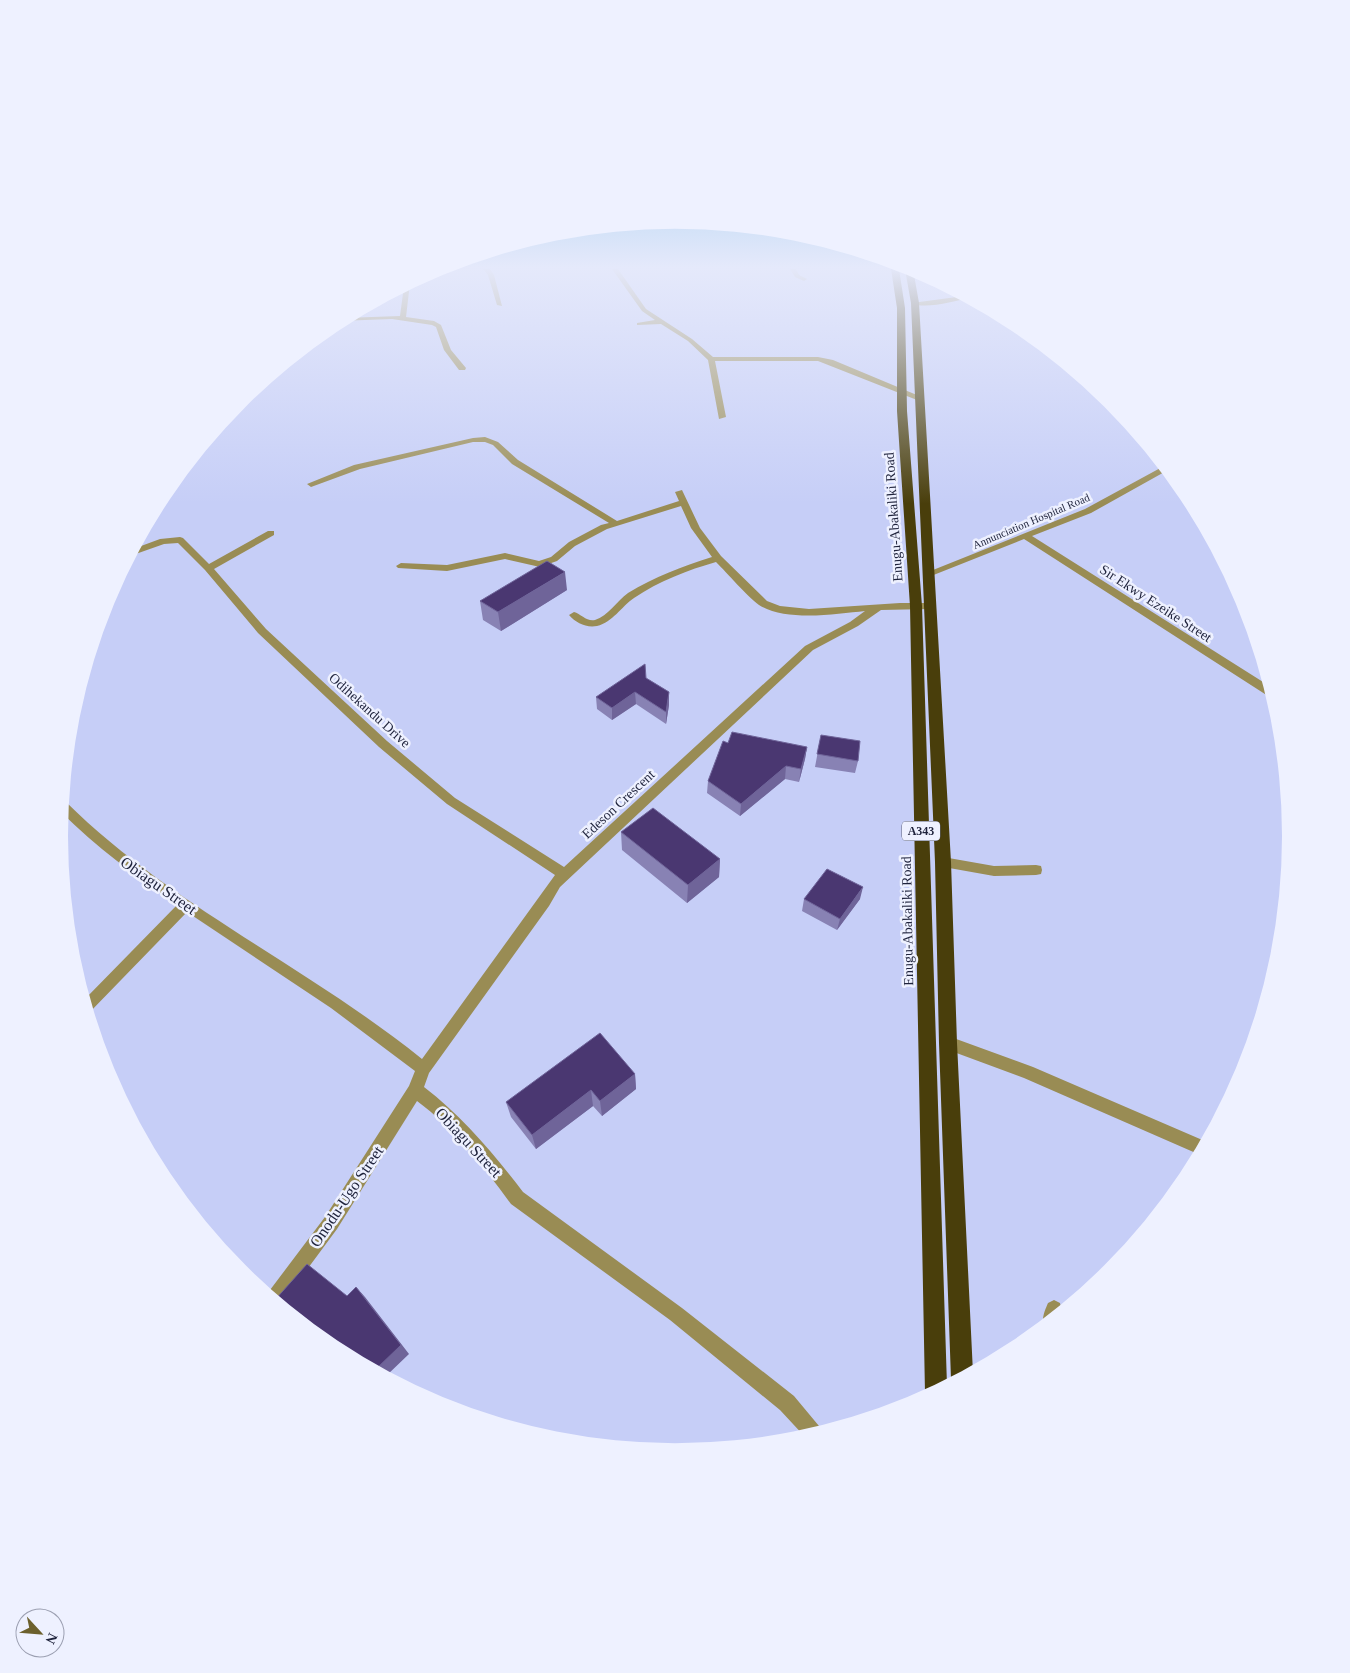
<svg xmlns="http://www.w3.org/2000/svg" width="1350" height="1673" font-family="Georgia,serif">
<rect width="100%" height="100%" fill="#c6cef7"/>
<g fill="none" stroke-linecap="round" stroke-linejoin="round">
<path fill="#998c54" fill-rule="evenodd" d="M483,269H490L494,275L502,306L497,305L488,275Z
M612,269H618L646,309L692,339L713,357H818L833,360L924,398L917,400L818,361H715L726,417L719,419L708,360L688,341L661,324L637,325V323L655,320L642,311Z
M790,269H796L799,275L807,279L804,281L795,277Z
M410,283L406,317L434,321L441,325L451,350L466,368L465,370H459L444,350L436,327L432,325L392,319L338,321L344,318L400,316L404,286Z
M964,296L969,298C956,301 923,310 912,303Z
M485,437L498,442L518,460L617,521L679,501L675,492L682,490L700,528L721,556L767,601L780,606L809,609L900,603H930L935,606L930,609L881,610L858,626L813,650L560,887L549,906L429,1073L424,1087C462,1116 494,1154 523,1192L682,1308L794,1396L824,1432L806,1438L780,1410L670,1320L511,1204C484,1167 454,1128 417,1101L337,1229L280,1306L267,1294L325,1217L409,1086L415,1071L331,1008L187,912L88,1014L84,1000L177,905C136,876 96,847 61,812L62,801L66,802C170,905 308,967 422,1059L555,875L447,804L379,747L258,633L205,570L178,543L164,544L130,556L133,549L160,539L180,537L183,538L209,564L268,531H274V535L214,569L266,629L387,741L455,798L564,867L805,646L850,622L865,611C836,614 786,622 759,605C748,597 727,573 716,562C688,570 659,581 634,598C621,607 613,622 597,626C586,628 576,623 569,615L574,612C581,614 587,622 595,620C608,616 617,601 628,593C654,577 683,566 712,557L691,528L681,506L607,529L575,546L557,561L540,567L505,559L447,571L398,568L396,566L401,563L447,565L505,553L539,561L551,557L569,542L601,525L609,523L512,464L493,445L485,442H473L360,469L311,487L307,484L354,465L473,438Z
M1164,466L1168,470L1091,513L1032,536L1271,687L1273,696H1268L1024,539L931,576H925L923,574L1085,509Z
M943,857L994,866L1036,865L1041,866L1042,870L1041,874L1036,875L994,876L938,866L937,862L938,858Z
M948,1036L1033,1067L1207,1142L1200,1154H1198L1024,1078L943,1048L941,1043L943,1038Z
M1054,1300L1060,1303L1062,1312L1044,1327C1041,1319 1045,1310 1048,1303Z"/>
<path fill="#493e0b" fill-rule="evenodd" d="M891,269H899L905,308L907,411L922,606L947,1386L927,1397L925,1393L910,606L897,411V308Z
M905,269H913L919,303L951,862L957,1043L973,1373L953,1383L951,1379L939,1043L935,862L911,303Z"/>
</g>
<path fill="#8882b4" d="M567,590L501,631L483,620L480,601Z
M646,678L669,692V705L666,724L636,704L612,720L597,709L596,697Z
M821,735L858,761L855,773L815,767Z
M728,743L807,747L805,759L799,782L785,779L740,816L707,793L708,781Z
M621,832L720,859L719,877L687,903L622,850Z
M804,899H860L837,930L802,911Z
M635,1074L636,1089L602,1116L593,1106L536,1149L511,1117L506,1102Z"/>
<path fill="#6f6499" d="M565,572L567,590L501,631L498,612Z
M635,692L636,704L612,720V708Z
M669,692V705L666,724V712Z
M807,747L805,759L799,782L801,769Z
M786,766L785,779L740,816L741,804Z
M720,859L719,877L687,903L688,885Z
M863,887L860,899L837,930L840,919Z
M635,1074L636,1089L602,1116L600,1101Z
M591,1090L593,1106L536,1149L532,1135Z
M356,1287L365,1297L409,1354L385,1377L374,1371Z"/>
<path fill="#4a3771" stroke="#6f6499" d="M547,561L565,572L498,612L480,601Z
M645,664L646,678L669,692L666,712L635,692L612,708L596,697Z
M732,732L807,747L801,769L786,766L741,804L708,781L723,741L728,743Z
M821,735L860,741L858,761L817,754Z
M653,808L720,859L688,885L621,832Z
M827,869L863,887L840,919L804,899Z
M600,1033L635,1074L600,1101L591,1090L532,1135L506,1102Z
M307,1264L347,1296L356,1287L401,1345L374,1371L332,1349L274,1301Z"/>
<linearGradient id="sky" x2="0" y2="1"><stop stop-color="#69b9e3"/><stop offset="0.53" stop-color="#e5e9fb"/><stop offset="1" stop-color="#e5e9fb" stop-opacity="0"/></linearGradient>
<rect width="1350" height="504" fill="url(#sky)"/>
<g text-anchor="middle" stroke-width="5" stroke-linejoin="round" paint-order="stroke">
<g font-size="11" fill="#1f233c" stroke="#eef1ff">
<text transform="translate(1031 521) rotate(-23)" y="4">Annunciation Hospital Road</text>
</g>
<rect fill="#eef1ff" stroke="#5d6176" stroke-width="1" x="902" y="821.5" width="38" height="19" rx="4"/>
<g font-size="12" font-weight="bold" fill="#1f233c">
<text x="921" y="835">A343</text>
</g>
<g font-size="14" fill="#1f233c" stroke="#eef1ff">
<text transform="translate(893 517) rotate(-94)" y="5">Enugu-Abakaliki Road</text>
<text transform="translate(1156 603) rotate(33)" y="5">Sir Ekwy Ezeike Street</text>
<text transform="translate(370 710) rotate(42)" y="5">Odihekandu Drive</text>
<text transform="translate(618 804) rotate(-43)" y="5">Edeson Crescent</text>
<text transform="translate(907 921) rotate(-91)" y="5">Enugu-Abakaliki Road</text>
</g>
<g font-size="16" fill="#1f233c" stroke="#eef1ff">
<text transform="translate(159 885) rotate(35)" y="6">Obiagu Street</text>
<text transform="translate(469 1142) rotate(47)" y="6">Obiagu Street</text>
<text transform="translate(346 1196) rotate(-56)" y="6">Onodu-Ugo Street</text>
</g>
</g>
<path d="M0 0H1350V1673H0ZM68 836a607 607 0 1 1 1214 0a607 607 0 1 1-1214 0Z" fill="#eef1ff" fill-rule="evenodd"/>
<g transform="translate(40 1633) rotate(116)"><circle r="24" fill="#eef1ff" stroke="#9b9fb1"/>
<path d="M0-4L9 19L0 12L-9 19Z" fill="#6c602d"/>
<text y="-8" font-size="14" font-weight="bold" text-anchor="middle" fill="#1f233c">N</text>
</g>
</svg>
